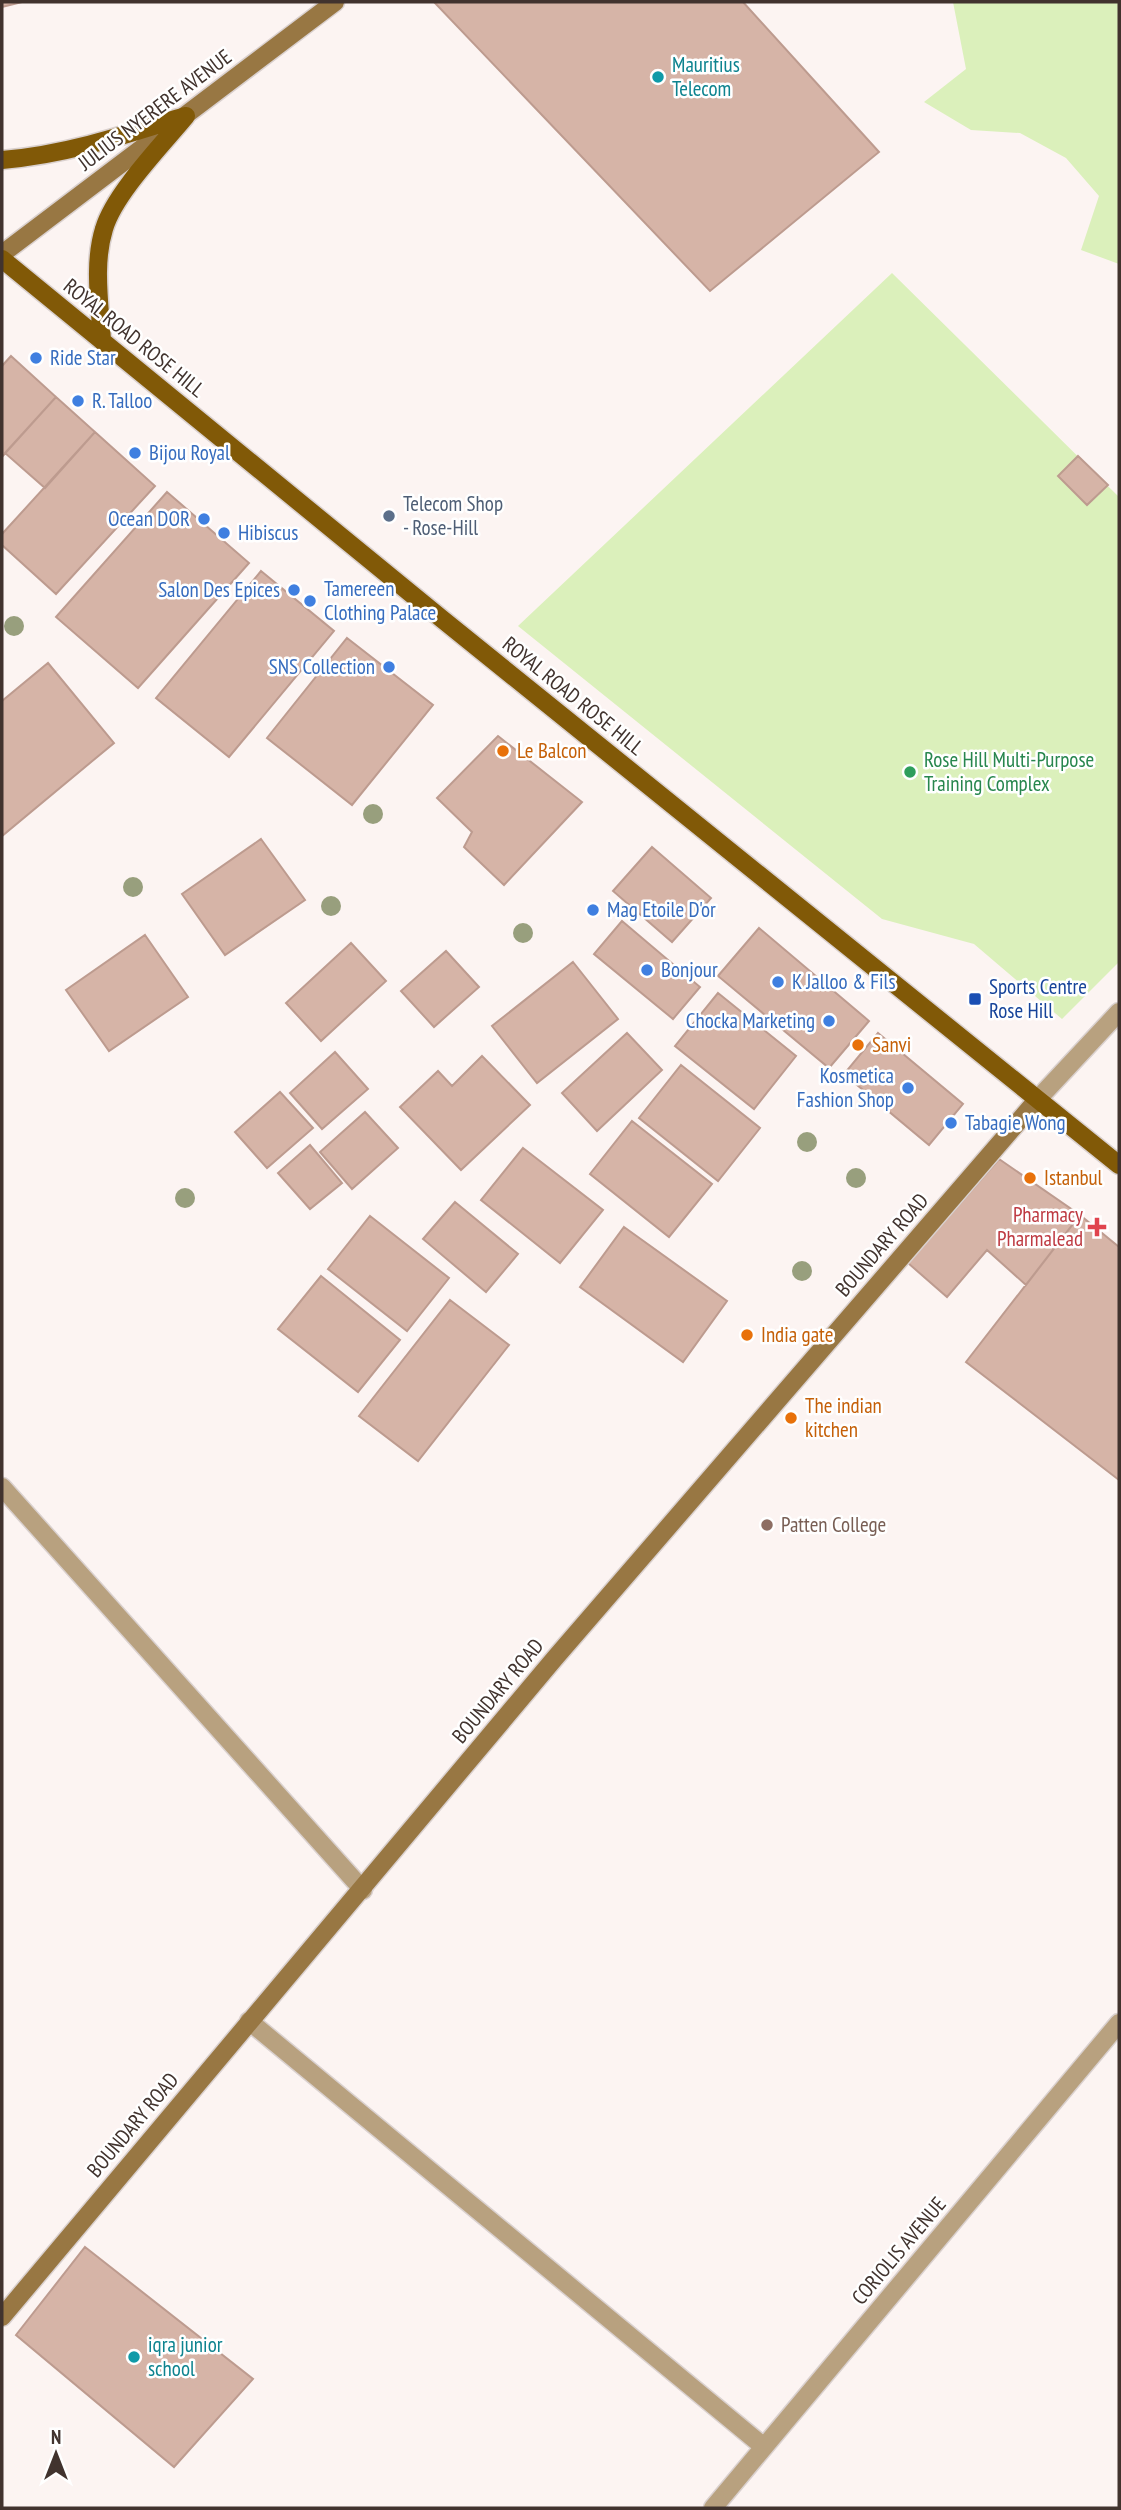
<svg xmlns="http://www.w3.org/2000/svg" width="1121" height="2510" font-family="'PT Sans Narrow',sans-serif">
<rect width="100%" height="100%" fill="#fcf4f2"/>
<path fill="#dbf0bb" d="M953,2H1119V264L1081,250L1099,196L1066,158L1020,133L971,130L924,102L966,69Z
M892,273L1119,497V962L1062,1019L974,944L882,919L518,626Z"/>
<path fill="#d6b4a7" stroke="#bd9b8f" stroke-width="2" d="M2,2H22L2,7Z
M434,2H743L879,152L710,291Z
M11,356L56,397L2,457V366Z
M56,397L95,432L45,488L5,453Z
M95,432L155,486L56,594L2,545V534Z
M1078,456L1108,485L1087,505L1058,476Z
M167,492L249,563L138,688L56,617Z
M261,571L334,631L229,757L156,698Z
M347,638L433,705L352,805L267,738Z
M48,663L114,743L2,836V701Z
M498,736L582,802L504,885L464,847L472,832L437,798Z
M261,839L305,900L225,955L182,894Z
M652,847L711,898L672,942L613,891Z
M622,921L700,987L673,1019L594,954Z
M759,928L869,1021L829,1068L718,976Z
M145,935L188,997L109,1051L66,990Z
M351,943L386,981L321,1041L286,1003Z
M446,951L479,987L434,1027L401,991Z
M573,962L618,1019L537,1083L492,1026Z
M718,993L796,1056L754,1109L675,1046Z
M627,1033L662,1070L597,1131L562,1093Z
M878,1033L963,1104L929,1145L844,1074Z
M335,1052L368,1089L322,1129L290,1093Z
M482,1056L530,1105L461,1170L400,1107L438,1071L452,1086Z
M681,1065L760,1128L718,1181L639,1118Z
M280,1092L313,1128L267,1168L235,1132Z
M365,1112L398,1148L352,1189L320,1152Z
M632,1121L712,1184L669,1237L590,1174Z
M310,1145L342,1183L310,1209L278,1173Z
M523,1148L603,1210L560,1263L481,1200Z
M999,1159L1080,1215L1026,1285L987,1250L947,1297L908,1263Z
M455,1202L518,1254L486,1292L423,1239Z
M1080,1215L1119,1247V1480L966,1362Z
M370,1216L449,1278L407,1331L328,1269Z
M624,1227L727,1301L683,1362L580,1287Z
M321,1276L400,1340L358,1392L278,1329Z
M450,1300L509,1345L418,1461L359,1416Z
M85,2247L253,2379L174,2467L16,2335Z"/>
<g fill="none" stroke-linecap="round" stroke-linejoin="round">
<defs>
<path id="service" d="M2,1487L363,1890"/>
<path id="minor" d="M1037,1100L1119,1012
M249,2021L764,2447
M713,2508L1119,2023"/>
<path id="secondary" d="M2,254L335,2
M2,2317L555,1658L1037,1100"/>
<path id="primary" d="M2,160C65,155 125,135 185,116
M2,259L442,619L1119,1165
M102,341C100,305 93,264 104,229C114,194 162,145 186,116"/>
</defs>
<use href="#service" stroke="#dad1cf" stroke-width="21"/>
<use href="#minor" stroke="#dad1cf" stroke-width="21"/>
<use href="#secondary" stroke="#dad1cf" stroke-width="21"/>
<use href="#primary" stroke="#dad1cf" stroke-width="21"/>
<use href="#service" stroke="#b8a17f" stroke-width="18"/>
<use href="#minor" stroke="#b8a17f" stroke-width="18"/>
<use href="#secondary" stroke="#987743" stroke-width="18"/>
<use href="#primary" stroke="#815907" stroke-width="18"/>
</g>
<g fill="#989f7d">
<circle cx="14" cy="626" r="10"/>
<circle cx="373" cy="814" r="10"/>
<circle cx="133" cy="887" r="10"/>
<circle cx="331" cy="906" r="10"/>
<circle cx="523" cy="933" r="10"/>
<circle cx="807" cy="1142" r="10"/>
<circle cx="856" cy="1178" r="10"/>
<circle cx="185" cy="1198" r="10"/>
<circle cx="802" cy="1271" r="10"/>
</g>
<g fill="#0f9aa8" stroke="#fff" stroke-width="2.5">
<circle cx="658" cy="77" r="7"/>
<circle cx="134" cy="2357" r="7"/>
</g>
<g fill="#3f7fe0" stroke="#fff" stroke-width="2.5">
<circle cx="36" cy="358" r="7"/>
<circle cx="78" cy="401" r="7"/>
<circle cx="135" cy="453" r="7"/>
<circle cx="204" cy="519" r="7"/>
<circle cx="224" cy="533" r="7"/>
<circle cx="294" cy="590" r="7"/>
<circle cx="310" cy="601" r="7"/>
<circle cx="389" cy="667" r="7"/>
<circle cx="593" cy="910" r="7"/>
<circle cx="647" cy="970" r="7"/>
<circle cx="778" cy="982" r="7"/>
<circle cx="829" cy="1021" r="7"/>
<circle cx="908" cy="1088" r="7"/>
<circle cx="951" cy="1123" r="7"/>
</g>
<circle fill="#5c6f8a" stroke="#fff" stroke-width="2.5" cx="389" cy="516" r="7"/>
<g fill="#e8710a" stroke="#fff" stroke-width="2.5">
<circle cx="503" cy="751" r="7"/>
<circle cx="858" cy="1045" r="7"/>
<circle cx="1030" cy="1178" r="7"/>
<circle cx="747" cy="1335" r="7"/>
<circle cx="791" cy="1418" r="7"/>
</g>
<circle fill="#2e9e5b" stroke="#fff" stroke-width="2.5" cx="910" cy="772" r="7"/>
<rect fill="#1a4fb4" stroke="#fff" stroke-width="2.5" x="968" y="992" width="14" height="14" rx="3.5"/>
<path fill="#e0444e" stroke="#fff" stroke-width="2.5" d="M1093.5 1216.5h7v7h7v7h-7v7h-7v-7h-7v-7h7z"/>
<circle fill="#8d6e63" stroke="#fff" stroke-width="2.5" cx="767" cy="1525" r="7"/>
<g text-anchor="middle" stroke-width="5" stroke-linejoin="round" paint-order="stroke">
<g font-size="21" fill="#0d838f" stroke="#fff" text-anchor="start">
<text x="672" y="72">Mauritius<tspan x="672" dy="24">Telecom</tspan></text>
<text x="148" y="2352">iqra junior<tspan x="148" dy="24">school</tspan></text>
</g>
<g font-size="21" fill="#41332e" stroke="#fff">
<text transform="translate(155 110) rotate(-37)" y="7">JULIUS NYERERE AVENUE</text>
<text transform="translate(134 338) rotate(39)" y="7">ROYAL ROAD ROSE HILL</text>
<text transform="translate(573 696) rotate(39)" y="7">ROYAL ROAD ROSE HILL</text>
<text transform="translate(882 1245) rotate(-49)" y="7">BOUNDARY ROAD</text>
<text transform="translate(498 1691) rotate(-50)" y="7">BOUNDARY ROAD</text>
<text transform="translate(133 2125) rotate(-50)" y="7">BOUNDARY ROAD</text>
<text transform="translate(899 2251) rotate(-50)" y="7">CORIOLIS AVENUE</text>
</g>
<g font-size="21" fill="#366cbe" stroke="#fff" text-anchor="start">
<text x="50" y="365">Ride Star</text>
<text x="92" y="408">R. Talloo</text>
<text x="149" y="460">Bijou Royal</text>
<text x="190" y="526" text-anchor="end">Ocean DOR</text>
<text x="238" y="540">Hibiscus</text>
<text x="324" y="596">Tamereen<tspan x="324" dy="24">Clothing Palace</tspan></text>
<text x="280" y="597" text-anchor="end">Salon Des Epices</text>
<text x="375" y="674" text-anchor="end">SNS Collection</text>
<text x="607" y="917">Mag Etoile D'or</text>
<text x="661" y="977">Bonjour</text>
<text x="792" y="989">K Jalloo &amp; Fils</text>
<text x="815" y="1028" text-anchor="end">Chocka Marketing</text>
<text x="894" y="1083" text-anchor="end">Kosmetica<tspan x="894" dy="24">Fashion Shop</tspan></text>
<text x="965" y="1130">Tabagie Wong</text>
</g>
<g font-size="21" fill="#4e5e75" stroke="#fff" text-anchor="start">
<text x="403" y="511">Telecom Shop<tspan x="403" dy="24">- Rose-Hill</tspan></text>
</g>
<g font-size="21" fill="#c56008" stroke="#fff" text-anchor="start">
<text x="517" y="758">Le Balcon</text>
<text x="872" y="1052">Sanvi</text>
<text x="1044" y="1185">Istanbul</text>
<text x="761" y="1342">India gate</text>
<text x="805" y="1413">The indian<tspan x="805" dy="24">kitchen</tspan></text>
</g>
<g font-size="21" fill="#27864d" stroke="#fff" text-anchor="start">
<text x="924" y="767">Rose Hill Multi-Purpose<tspan x="924" dy="24">Training Complex</tspan></text>
</g>
<g font-size="21" fill="#164399" stroke="#fff" text-anchor="start">
<text x="989" y="994">Sports Centre<tspan x="989" dy="24">Rose Hill</tspan></text>
</g>
<g font-size="21" fill="#be3a42" stroke="#fff" text-anchor="end">
<text x="1083" y="1222">Pharmacy<tspan x="1083" dy="24">Pharmalead</tspan></text>
</g>
<g font-size="21" fill="#785e54" stroke="#fff" text-anchor="start">
<text x="781" y="1532">Patten College</text>
</g>
</g>
<rect width="1121" height="2510" fill="none" stroke="#41332e" stroke-width="7"/>
<g transform="translate(56 2454)" stroke="#ffffff" stroke-width="5" paint-order="stroke">
<path d="M0-5L12 26L0 18L-12 26Z" fill="#41332e"/>
<text y="-10" font-size="19" font-weight="bold" text-anchor="middle" fill="#41332e">N</text>
</g>
</svg>
